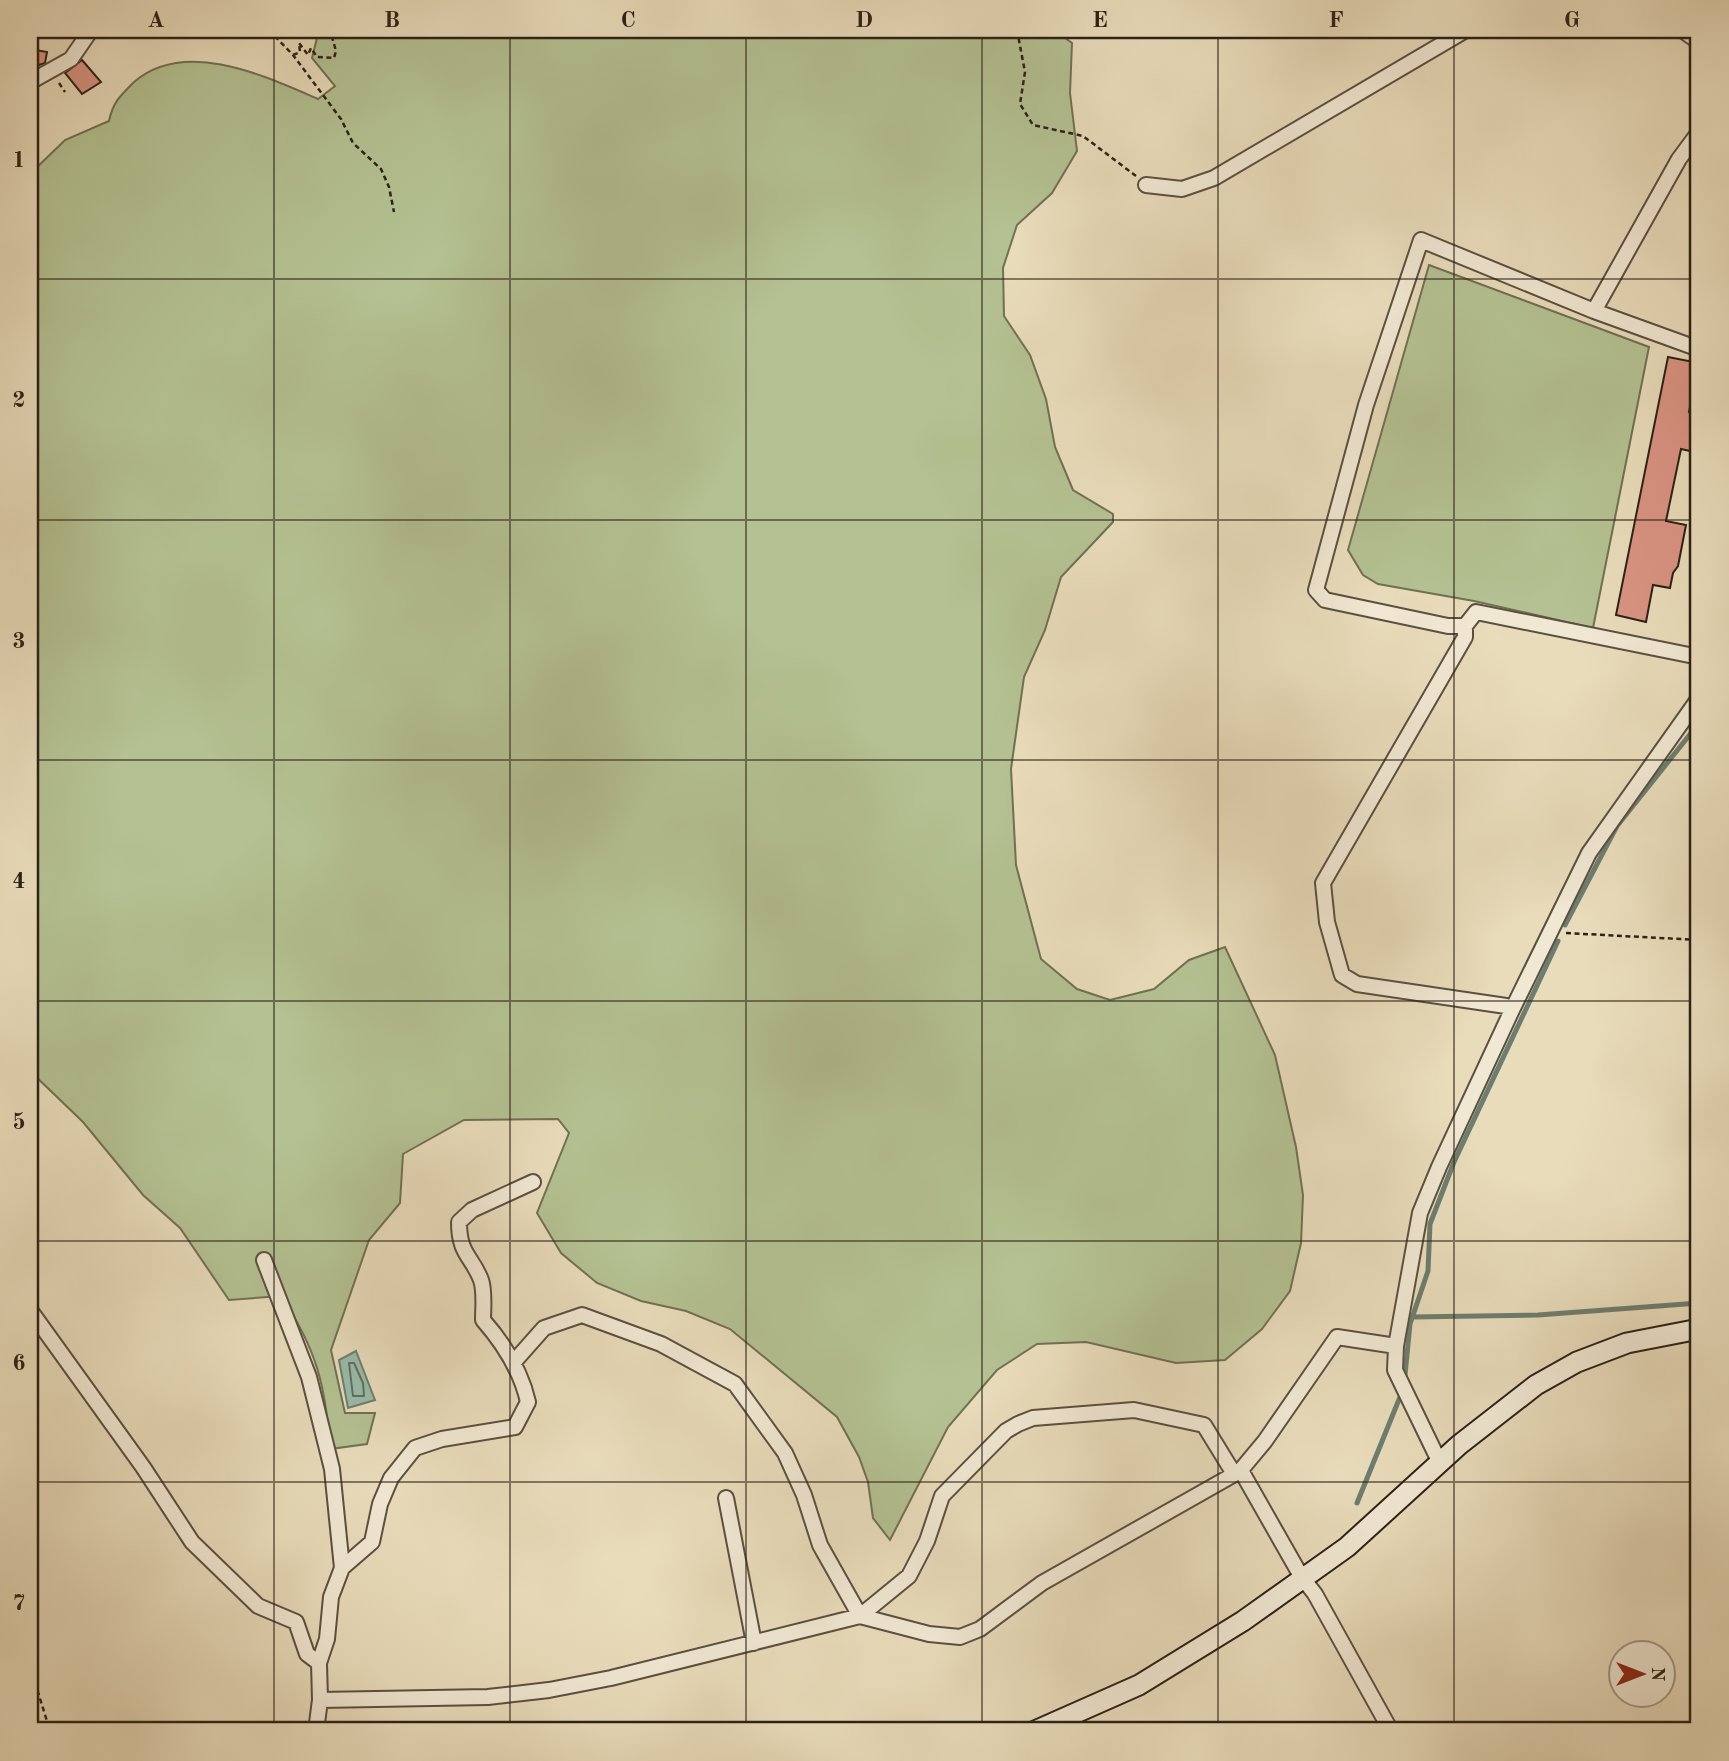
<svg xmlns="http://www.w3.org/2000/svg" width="1729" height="1761" font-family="'Old Standard TT',serif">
<rect width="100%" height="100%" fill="#e9dcbb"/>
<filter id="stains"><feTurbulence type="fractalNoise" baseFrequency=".00286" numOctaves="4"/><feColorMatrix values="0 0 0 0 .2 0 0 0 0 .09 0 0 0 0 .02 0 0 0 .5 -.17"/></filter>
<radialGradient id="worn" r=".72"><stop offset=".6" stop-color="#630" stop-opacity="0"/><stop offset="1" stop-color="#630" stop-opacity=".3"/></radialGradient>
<path fill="#b4c192" stroke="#707154" stroke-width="2" d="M323,30H1054L1072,43L1070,93L1077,151L1052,193L1017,225L1003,268L1004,316L1030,355L1046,399L1055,447L1073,490L1113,514V522L1061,577L1045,630L1024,677L1011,769L1016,865L1041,959L1077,989L1110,1000L1154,989L1189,960L1225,947L1275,1055L1296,1147L1303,1195L1301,1243L1290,1291L1262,1329L1225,1360L1176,1363L1086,1342L1037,1344L997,1370L948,1427L890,1540L873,1518L868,1482L859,1457L837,1417L730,1329L686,1311L641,1301L597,1283L561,1253L537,1213L569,1133L558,1119L464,1120L403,1154L400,1203L369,1240L331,1350L345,1413H375L367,1444L330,1449C326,1386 316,1348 281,1296L229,1300L180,1228L143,1195L83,1122L30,1071V410L33,397L30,391V174L65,140L109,121C113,102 120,96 134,82C185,38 265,76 318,99L335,86L312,58L318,34Z
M1429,265L1649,347L1593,628L1474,601L1378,584L1363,575L1348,550Z"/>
<path fill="#98bcac" stroke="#6d7e70" stroke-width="2" d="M356,1351L375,1400L348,1408L339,1360Z"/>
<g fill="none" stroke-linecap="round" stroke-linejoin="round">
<path stroke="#626e62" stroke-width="2" d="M349,1363H354L363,1383L364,1396H353Z"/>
<path stroke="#6d7e70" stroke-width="5" d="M1565,925L1617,826L1699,723
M1413,1317L1538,1315L1699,1303
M1405,1375L1410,1324L1428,1271L1430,1224L1454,1162L1558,941
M1357,1503L1400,1397"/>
</g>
<path fill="#da9483" stroke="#2c2117" stroke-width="2" d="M30,49L47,52L45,63L30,68Z
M82,60L101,82L82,94L65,73Z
M1668,357L1699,363V388L1694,387L1689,412L1699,414L1690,451L1681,449L1666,521L1686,525L1678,566L1673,573L1670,588L1653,585L1646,622L1616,615Z"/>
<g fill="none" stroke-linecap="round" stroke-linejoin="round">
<defs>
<path id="street" d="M1682,30L1699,42
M30,82L71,59L91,30
M1146,185L1182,189L1214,178L1466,30
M1594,311L1679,159L1699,132
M1465,626H1448L1325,600L1316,590L1366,405L1421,240L1594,311L1699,349
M1512,1010L1506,1006L1357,984L1342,975L1327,922L1323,883L1465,637V626L1476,612L1699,657
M264,1260L309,1377L332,1469L342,1568L331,1597L327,1639L319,1663
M30,1310L143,1467L192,1542L258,1606L296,1622L307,1654L319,1663L320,1700L316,1731
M513,1363L544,1328L582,1315L661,1344L735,1384L785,1453L804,1495L820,1545L860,1616L929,1634L960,1637L980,1629L1042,1583L1240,1471L1265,1441L1337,1337L1396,1346
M1440,1463L1395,1370L1396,1346L1420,1213L1439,1167L1512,1010L1589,853L1699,698
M726,1498L754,1643
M342,1568L372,1542L380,1504L391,1478L415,1448L442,1439L515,1427L528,1402C521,1371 504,1344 483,1320C483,1309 485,1291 481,1280C472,1256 459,1255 459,1222L472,1210L533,1182
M320,1700L488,1697L549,1690L611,1678L860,1616L909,1576L927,1541L942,1496L1006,1431L1018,1424L1033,1418L1134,1410L1204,1425L1231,1469L1243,1474L1301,1576L1315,1594L1391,1731"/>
<path id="secondary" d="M1035,1731L1139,1685L1243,1621L1347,1547L1459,1445L1536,1385L1577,1362L1627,1343L1699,1329"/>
</defs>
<use href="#street" stroke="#5b5040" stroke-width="18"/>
<use href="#secondary" stroke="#2c2117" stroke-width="23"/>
<path stroke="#2c2117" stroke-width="2.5" stroke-dasharray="5 3.5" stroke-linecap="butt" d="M269,30L293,55L341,119L353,143L381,169L389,187L394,212
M1017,30L1025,72L1020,104L1033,125L1083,136L1136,176
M293,55L300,52L299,43L308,55L311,48L317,57L334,58L336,51L330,30
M59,83L65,92
M1566,933L1699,940
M30,1666L50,1731"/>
<use href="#street" stroke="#f1e8d3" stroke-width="14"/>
<use href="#secondary" stroke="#f1e8d3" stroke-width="19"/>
</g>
<path fill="none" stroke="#2c2117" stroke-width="2" stroke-opacity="0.55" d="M274,30V1731M510,30V1731M746,30V1731M982,30V1731M1218,30V1731M1454,30V1731M30,279H1699M30,520H1699M30,760H1699M30,1001H1699M30,1241H1699M30,1482H1699"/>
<rect width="1729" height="1761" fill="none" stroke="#e9dcbb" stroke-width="77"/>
<g transform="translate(1642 1674) rotate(90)"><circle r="33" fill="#f1e8d3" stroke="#a29888" stroke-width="2"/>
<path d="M0-5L12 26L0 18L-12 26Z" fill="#8f2418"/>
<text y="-10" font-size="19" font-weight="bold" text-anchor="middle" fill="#2c2117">N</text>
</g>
<rect x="38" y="38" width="1652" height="1684" fill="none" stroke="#2c2117" stroke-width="2.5"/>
<g font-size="23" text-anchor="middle" font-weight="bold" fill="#2c2117">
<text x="156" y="27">A</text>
<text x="392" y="27">B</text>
<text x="628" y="27">C</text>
<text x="864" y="27">D</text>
<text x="1100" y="27">E</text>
<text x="1336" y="27">F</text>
<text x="1572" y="27">G</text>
<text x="19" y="167">1</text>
<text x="19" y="407">2</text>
<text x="19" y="648">3</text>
<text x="19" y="888">4</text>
<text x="19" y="1129">5</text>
<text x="19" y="1370">6</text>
<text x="19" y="1610">7</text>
</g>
<rect width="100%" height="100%" filter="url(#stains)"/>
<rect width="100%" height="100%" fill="url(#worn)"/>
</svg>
